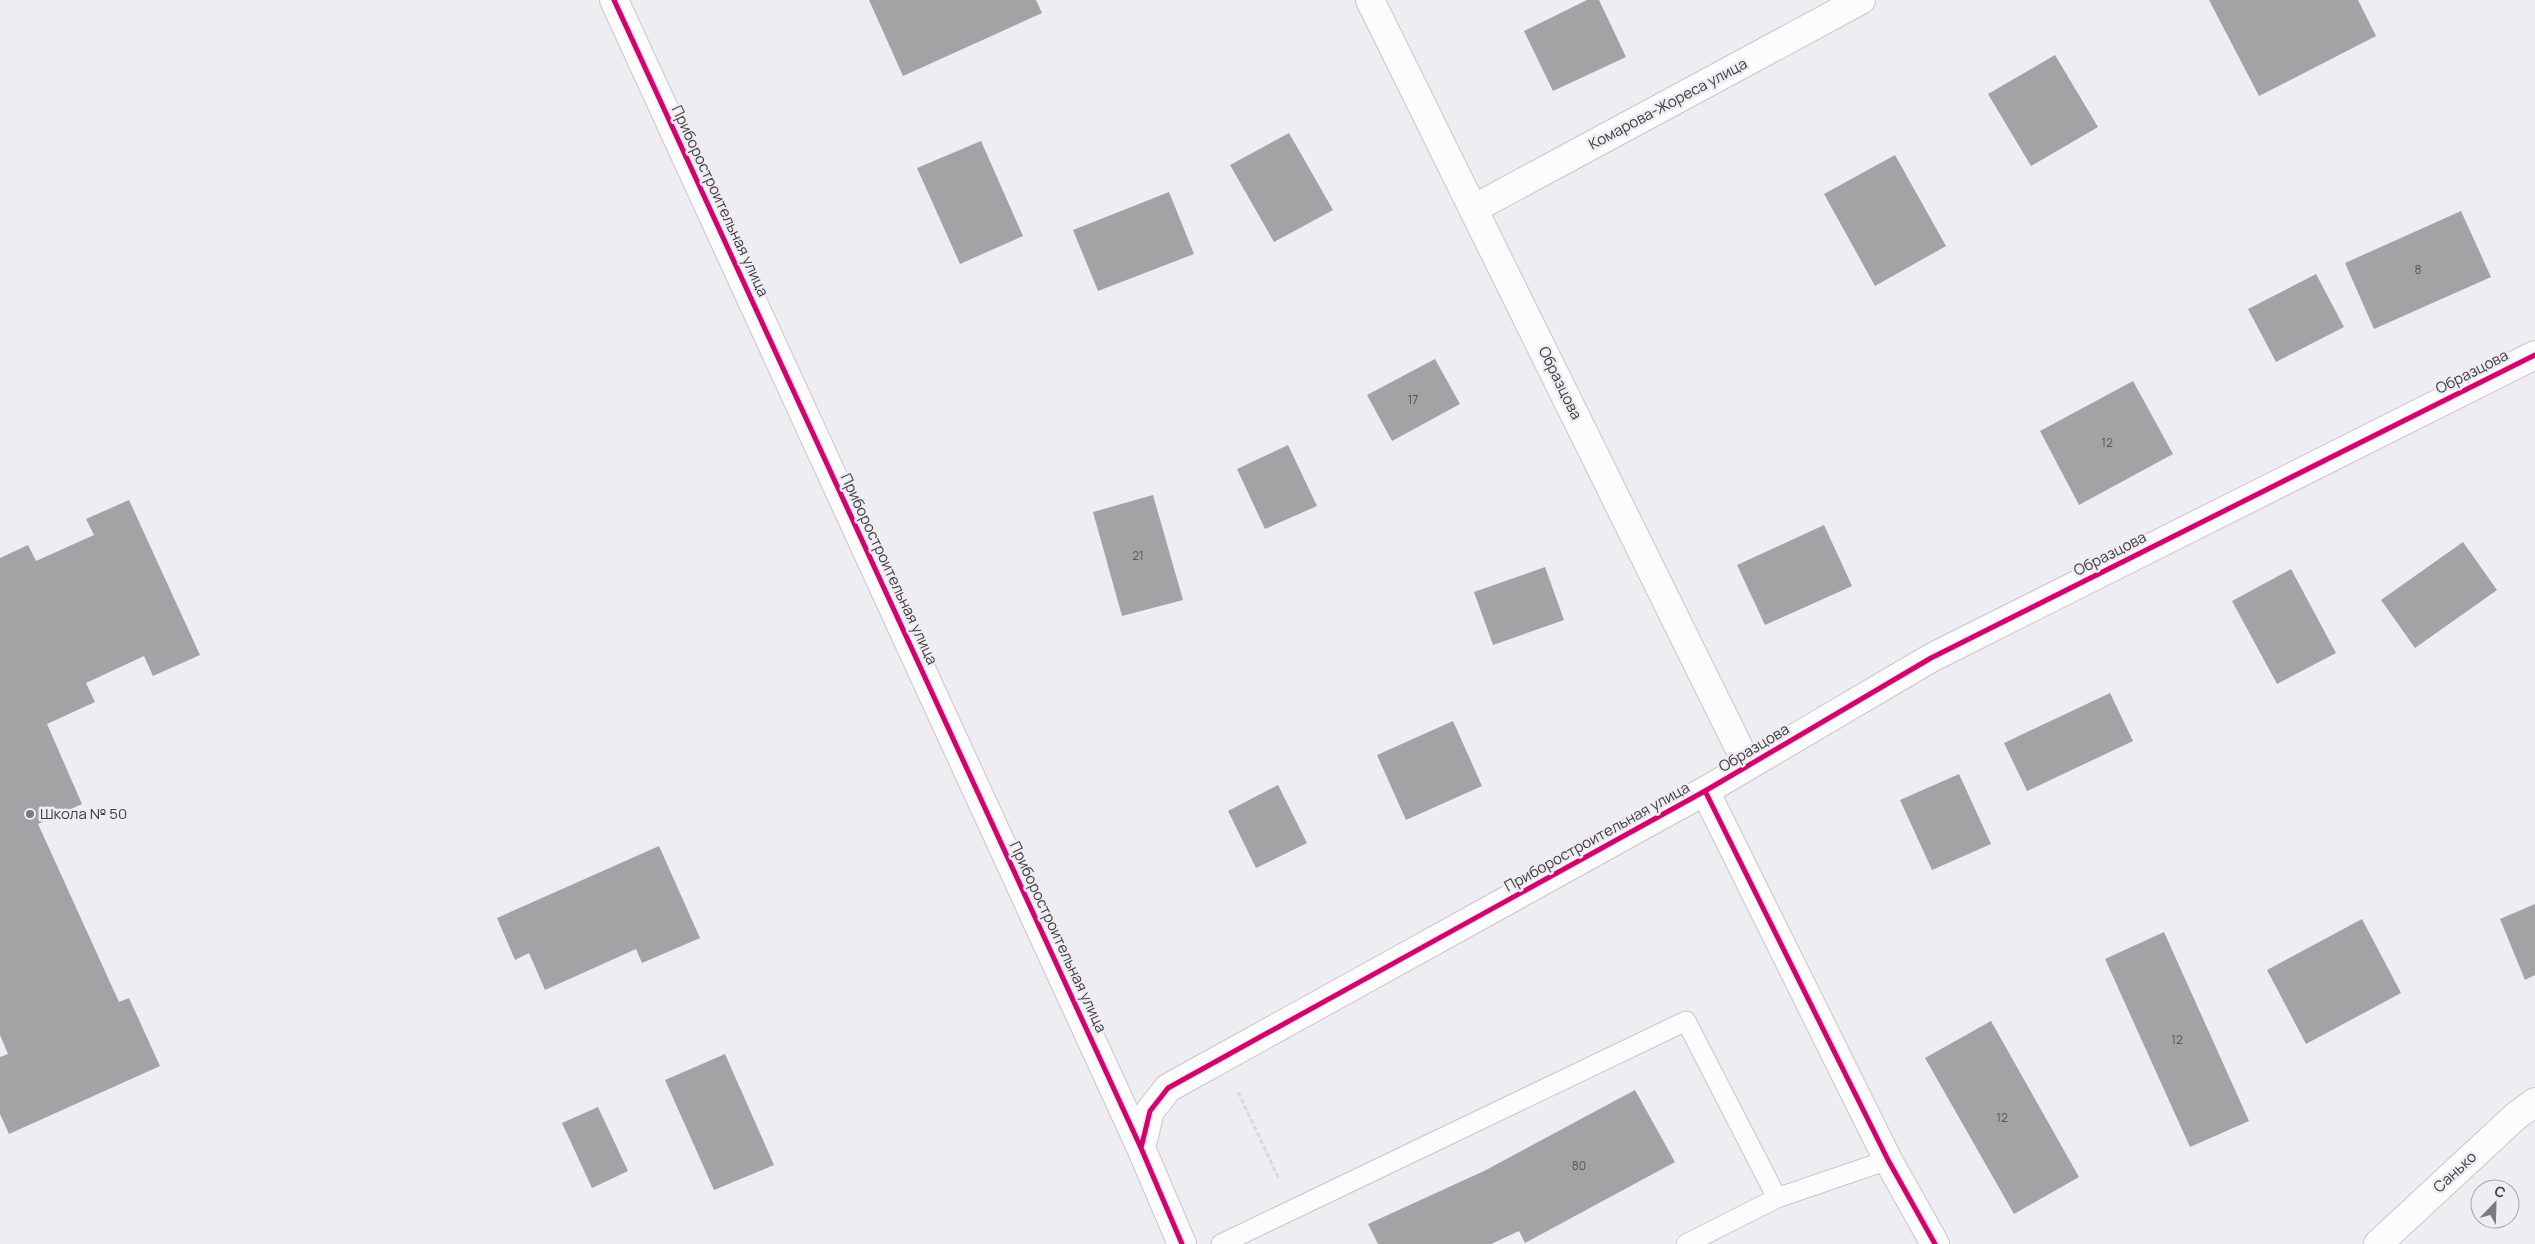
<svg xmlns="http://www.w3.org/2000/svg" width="2535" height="1244" font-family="Manrope,sans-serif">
<rect width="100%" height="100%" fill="#efedf1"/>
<path fill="#a3a3a5" d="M869,0H1036L1042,13L903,76Z
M1587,0H1599L1626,57L1553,91L1524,31Z
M2209,0H2358L2376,36L2259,96Z
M2055,55L2098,127L2031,166L1988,94Z
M1289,133L1333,210L1274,242L1230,165Z
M981,141L1023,236L960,264L917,168Z
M1895,155L1946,246L1875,286L1824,194Z
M1169,192L1194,254L1098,291L1073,230Z
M2461,211L2491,277L2374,329L2345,263Z
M2316,274L2344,327L2276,362L2248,309Z
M1435,359L1460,404L1392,441L1367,395Z
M2133,381L2173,454L2079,505L2040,431Z
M1288,445L1317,506L1265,529L1237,469Z
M1153,495L1183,600L1122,616L1093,512Z
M129,500L200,655L153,676L144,656L86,683L95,702L47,724L82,804L38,824L119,1002L129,998L160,1066L9,1134L0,1114V1057L8,1054L0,1035V558L28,545L36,561L94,535L86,519Z
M1824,525L1852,586L1765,625L1737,565Z
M2463,542L2497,590L2415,648L2381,600Z
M1545,567L1564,620L1493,645L1474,592Z
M2291,569L2336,653L2277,684L2232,601Z
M2110,693L2133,741L2027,791L2004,743Z
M1453,721L1482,786L1406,820L1377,755Z
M1959,774L1991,844L1932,870L1900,800Z
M1278,785L1307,843L1256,868L1228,811Z
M659,846L700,938L642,963L636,949L545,990L529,953L515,960L497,918Z
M2535,904V975L2525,980L2500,919Z
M2362,919L2401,993L2306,1044L2267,970Z
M2164,932L2249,1121L2190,1147L2105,959Z
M1991,1021L2079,1177L2014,1214L1925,1058Z
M725,1054L774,1165L714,1190L665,1080Z
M1635,1090L1675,1162L1525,1243L1519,1231L1491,1244H1378L1368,1224L1484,1171Z
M598,1107L628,1171L592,1188L562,1123Z"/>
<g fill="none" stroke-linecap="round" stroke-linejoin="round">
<defs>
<path id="service" d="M1221,1244L1686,1021L1777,1198
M1686,1244L1777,1198L1888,1160"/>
<path id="minor" d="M614,0L1141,1148L1182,1244
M1370,0L1748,766
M1475,208L1861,0
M1705,791L1931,658L2535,355
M1141,1148L1150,1111L1168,1088L1705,791L1888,1160L1935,1244
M2378,1244L2516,1116L2535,1102"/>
</defs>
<use href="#service" stroke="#c7c6c9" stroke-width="21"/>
<use href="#minor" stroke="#c7c6c9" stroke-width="30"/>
<path stroke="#dad9da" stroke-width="3" stroke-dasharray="5 2.5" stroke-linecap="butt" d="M1238,1092L1279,1179"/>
<use href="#service" stroke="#fdfcfd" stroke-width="19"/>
<use href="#minor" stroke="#fdfcfd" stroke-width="28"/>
<defs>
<path id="cycleway" d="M614,0L1141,1148L1182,1244
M1705,791L1931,658L2535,355
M1141,1148L1150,1111L1168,1088L1705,791L1888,1160L1935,1244"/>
</defs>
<use href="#cycleway" stroke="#efecf2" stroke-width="8"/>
<use href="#cycleway" stroke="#d6006c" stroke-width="5"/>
</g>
<circle fill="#7b7a7d" stroke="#efecf2" stroke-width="2" cx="30" cy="814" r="5"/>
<g text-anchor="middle" stroke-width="5" stroke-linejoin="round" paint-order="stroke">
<g font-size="12" fill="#565658">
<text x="2418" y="274">8</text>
<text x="1413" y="404">17</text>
<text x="2107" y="447">12</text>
<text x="1138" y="560">21</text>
<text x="2177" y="1044">12</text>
<text x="2002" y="1122">12</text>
<text x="1579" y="1170">80</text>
</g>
<g font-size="15" fill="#3d3c3e" stroke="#efecf2">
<text transform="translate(1668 104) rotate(-28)" y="5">Комарова-Жореса улица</text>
<text transform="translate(720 201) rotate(65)" y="5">Приборостроительная улица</text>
<text transform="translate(2472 372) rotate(-27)" y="5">Образцова</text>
<text transform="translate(1560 383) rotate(64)" y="5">Образцова</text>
<text transform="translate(2110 554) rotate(-27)" y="5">Образцова</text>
<text transform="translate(889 569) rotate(65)" y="5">Приборостроительная улица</text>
<text transform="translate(1754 748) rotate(-31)" y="5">Образцова</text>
<text transform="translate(1597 837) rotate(-29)" y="5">Приборостроительная улица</text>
<text transform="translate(1058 937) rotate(65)" y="5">Приборостроительная улица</text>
<text transform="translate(2455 1172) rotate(-43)" y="5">Санько</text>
</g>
<g font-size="15" fill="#3d3c3e" stroke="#efecf2" text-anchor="start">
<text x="40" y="819">Школа № 50</text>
</g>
</g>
<g transform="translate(2495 1204) rotate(23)"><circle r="24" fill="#efecf2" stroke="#a8a6aa"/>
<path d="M0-4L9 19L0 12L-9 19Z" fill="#7b7a7d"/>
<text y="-8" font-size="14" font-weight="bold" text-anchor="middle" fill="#3d3c3e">С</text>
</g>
</svg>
